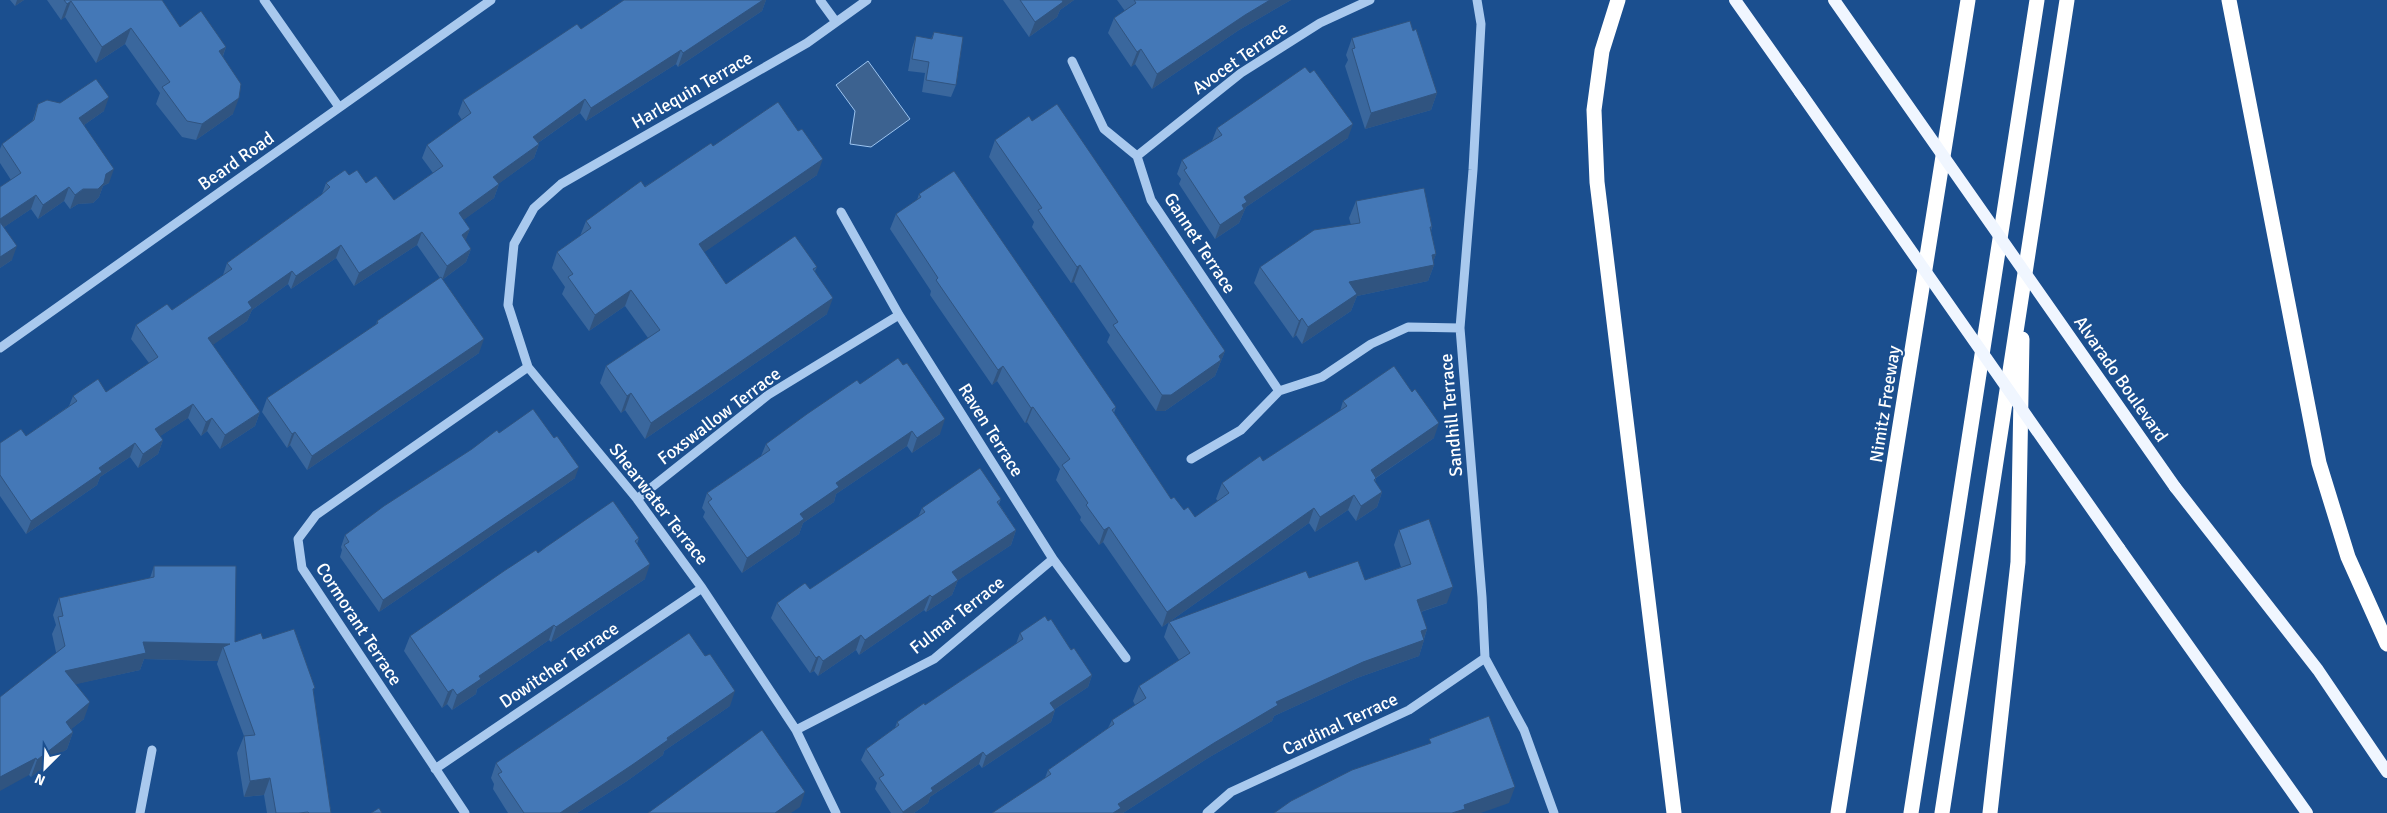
<svg xmlns="http://www.w3.org/2000/svg" width="2387" height="813" font-family="Signika,sans-serif">
<rect width="100%" height="100%" fill="#1b4f8f"/>
<path fill="#3c6290" stroke="#9cc4f0" d="M868,61L910,119L871,147L850,144L855,111L836,85Z"/>
<g fill="none" stroke-linecap="round" stroke-linejoin="round">
<path stroke="#a9c9ee" stroke-width="9" d="M264,0L339,107
M820,0L836,22
M1477,0L1481,24L1473,170L1460,328L1482,597L1485,658L1524,730L1554,813
M1072,61L1104,129L1137,156L1151,200L1279,391
M1137,156L1241,73L1320,23L1370,0
M841,212L899,315L1053,559L1126,658
M0,348L491,0
M1191,459L1241,430L1279,391L1322,377L1371,344L1408,327L1460,328
M637,499L768,395L899,315
M796,730L934,659L1053,559
M435,769L702,588
M140,813L152,750
M465,813L302,568L298,539L316,515L528,367
M836,813L796,730L702,588L637,499L528,367L508,305L514,244L534,208L561,184L807,43L867,0
M1207,813L1231,792L1409,710L1485,658"/>
<path stroke="#f0f6ff" stroke-width="12" d="M1735,0L1800,92
M2175,487L2318,670L2387,772
M2119,548L2307,813"/>
<path stroke="#fff" stroke-width="15" d="M1618,0L1602,51L1594,110L1597,182L1674,813
M2229,0L2319,463L2348,557L2387,644
M1838,813L1968,0
M1911,813L2037,0
M1942,813L2067,0
M1990,813L2018,562L2022,339"/>
<path stroke="#f0f6ff" stroke-width="12" d="M1834,0L2175,487
M1800,92L2119,548"/>
</g>
<path fill="#3a679d" d="M10,0H24L15,6Z
M47,0H162L180,27L226,47L223,56L233,114L196,140L182,137L156,104L160,93L125,44L96,63L65,17L61,20Z
M624,0H766L762,11L678,67L676,64L586,121L580,113L538,143L539,144L534,158L498,184H499L494,198L463,220L470,229L465,240L471,249L466,262L442,280L479,353L307,470L290,445L287,448L262,412L267,398L376,325L377,321L440,278L417,245L354,286L336,258L291,289L288,284L252,310L247,321L212,345L260,412L255,426L220,449L207,431L201,436L188,418L160,436L163,440L158,454L138,468L130,457L100,477L97,485L26,534L0,496V443L26,436L69,406L73,396L106,392L149,363L131,339L136,325L172,310L223,275L227,263L322,194L326,183L349,175L366,183L394,200L433,173L422,158L427,145L462,120L458,114L463,100L581,29Z
M1003,0H1074L1060,10L1057,17L1029,37Z
M1117,0H1291L1239,30L1152,89L1135,64L1131,67L1108,33L1114,18L1125,11Z
M1413,31L1437,93L1431,110L1365,129L1345,66L1348,60L1346,55L1352,38Z
M934,32L956,85L951,97L922,92L925,73L908,71L912,48L916,36L931,39Z
M38,104L104,111L84,125L109,183L103,186L99,197L93,203L78,204L70,209L64,201L38,219L31,209L4,227L12,260L0,268V187L11,180L0,163V149L2,144L32,122Z
M1032,121L1225,351L1215,376L1165,411H1156L1107,342L1110,335L1074,282L1071,283L1032,227L1034,222L989,157L995,140Z
M1217,128L1348,138L1246,207L1239,223L1215,239L1179,184L1181,179L1177,174L1182,160L1212,141Z
M798,131L817,175L704,252L726,284L817,267L815,271L827,314L645,439L625,410L621,413L600,383L606,366L648,338L625,306L589,331L562,294L565,287L552,268L557,252L580,236L586,221L713,146Z
M919,194L1116,407L1114,413L1171,499L1184,510L1195,517L1218,501L1216,499L1222,483L1263,461L1340,411L1343,401L1434,438L1376,478L1375,482L1382,492L1377,507L1356,521L1348,510L1315,532L1309,523L1162,627L1103,542L1099,545L1080,520L1081,517L1056,480L1060,469L1027,422L1025,423L997,381L992,385L930,295L931,291L890,229L896,214L917,200Z
M1356,201L1432,227L1431,231L1436,254L1433,262L1434,265L1428,281L1357,296L1351,311L1302,344L1296,335L1293,338L1254,283L1260,267L1351,225L1349,218Z
M860,384L940,434L912,453L907,446L836,494L834,502L803,523L799,534L742,573L703,517L705,512L702,508L707,493L761,456L766,444Z
M499,433L554,438L575,478L379,612L340,557L342,550L341,547L345,535Z
M1001,499L999,504L1016,530L1011,545L958,580L952,595L926,612L924,610L859,655L856,650L818,676L814,671L810,673L771,618L777,603L810,589L918,517L922,508Z
M1399,530L1447,603L1421,612L1427,629L1424,639V640L1419,656L1357,678L1274,716L1272,721L1208,758L1123,813H992L1045,778L1048,770L1108,728L1112,720L1135,705L1133,701L1139,686L1179,660L1164,637L1169,622L1309,578L1365,580L1401,567L1394,545Z
M639,538L637,544L645,579L551,642L549,640L477,689L476,694L452,710L447,704L442,708L404,651L410,636Z
M154,566L235,642L263,639L313,693L331,813H267L264,795L244,797L237,753L244,736L217,664L218,661L144,659L140,670L75,684L84,719L71,729L73,732L67,749L31,777L29,775L56,652L52,634L56,625L53,615L59,598L150,578Z
M1048,621L1092,675L1088,687L1055,709V710L1051,722L982,768L979,764L930,797L928,803L914,813H891L875,789L877,783L861,760L866,749L895,728L897,722L925,705L1016,644L1020,633Z
M730,706L664,751L663,755L627,781L577,813H508L493,789L494,784L491,778L496,763Z"/>
<path fill="#305480" d="M17,0H24L15,6Z
M763,0H766L762,11L678,67L683,53Z
M1060,0H1074L1060,10L1057,17L1029,37L1035,22Z
M1270,0H1291L1239,30L1152,89L1157,74L1245,15Z
M71,1L65,17L61,20L67,4Z
M131,28L125,44L96,63L102,47Z
M226,47L220,63L219,51Z
M1141,49L1135,64L1131,67L1137,52Z
M681,50L676,64L586,121L591,108Z
M1437,93L1431,110L1365,129L1371,113Z
M109,97L104,111L74,132L79,118Z
M239,98L233,114L196,140L202,124Z
M585,99L580,113L528,150L533,137Z
M1353,124L1348,138L1246,207L1239,223L1215,239L1220,225L1244,197Z
M539,144L534,158L489,191L493,177Z
M823,159L817,175L693,260L699,244Z
M114,169L109,183L103,186L99,197L93,203L78,204L70,209L75,195Z
M499,184L494,198L454,227L459,213Z
M69,187L64,201L38,219L43,205Z
M36,195L31,209L0,230V219Z
M470,229L465,242L462,235Z
M422,232L417,245L354,286L359,273Z
M341,245L336,258L291,289L296,276Z
M17,246L12,260L0,268V257Z
M471,249L466,262L442,280L447,266Z
M1436,254L1432,265H1434L1428,281L1357,296L1351,311L1302,344L1308,327L1349,282L1432,255Z
M1080,265L1074,282L1071,283L1077,267Z
M292,271L288,284L252,310L247,321L203,352L208,338L248,302Z
M631,290L625,306L589,331L595,315Z
M833,298L827,314L645,439L651,423Z
M1302,318L1296,335L1293,338L1299,321Z
M484,339L479,353L307,470L312,456Z
M1225,351L1215,376L1165,411H1156L1162,395Z
M1003,366L997,381L992,385L998,370Z
M631,393L625,410L621,413L627,396Z
M193,404L188,418L150,443L155,429Z
M1033,407L1027,422L1025,423L1031,408Z
M260,412L255,426L220,449L225,435Z
M212,418L207,431L201,436L206,422Z
M945,419L940,434L912,453L917,438Z
M1439,423L1434,438L1365,485L1371,470Z
M912,431L907,446L836,494L834,502L803,523L799,534L742,573L747,558L836,483Z
M295,432L290,445L287,448L292,434Z
M163,440L158,454L138,468L143,454Z
M135,443L130,457L100,477L97,485L26,534L31,521L99,468Z
M579,467L575,478L379,612L383,600Z
M1382,492L1377,507L1356,521L1361,506Z
M1354,495L1348,510L1315,532L1320,517Z
M1314,508L1309,523L1162,627L1167,612Z
M1109,527L1103,542L1099,545L1104,530Z
M1016,530L1011,545L954,583L958,580L952,595L926,612L932,597L952,572Z
M650,564L645,579L551,642L556,627Z
M1453,587L1447,603L1411,615L1417,600Z
M930,595L924,610L859,655L865,640Z
M554,625L549,640L477,689L476,694L452,710L457,695L479,676Z
M1427,629L1423,641L1424,640L1419,656L1357,678L1274,716L1272,721L1208,758L1123,813H1113L1118,804L1276,702L1421,631Z
M861,635L856,650L818,676L823,661Z
M143,642L230,644L223,647L218,661L144,659L140,670L59,688L65,671Z
M819,656L814,671L810,673L816,658Z
M1092,675L1088,687L1046,715L1050,703Z
M453,689L447,704L442,708L448,692Z
M735,691L730,706L664,751L663,755L627,781L577,813H560Z
M90,702L84,719L59,739L66,722Z
M1055,710L1051,722L982,768L986,756Z
M73,732L67,749L31,777L37,760Z
M983,752L979,764L930,797L928,803L914,813H902L931,788Z
M36,758L29,775L0,791V777Z
M270,778L264,795L244,797L250,781Z
M1515,787L1509,803L1481,813H1452L1464,805Z
M805,792L800,807L791,813H775Z"/>
<path fill="#4478b7" stroke="#305480" d="M64,0H162L180,27L201,11L226,47L219,51L241,84L239,98L202,124L187,121L162,87L170,82L131,28L102,47L71,1L67,4Z
M624,0H763L683,53L681,50L591,108L585,99L533,137L539,144L493,177L499,184L459,213L470,229L462,235L471,249L447,266L422,232L359,273L341,245L296,276L292,271L248,302L252,308L208,338L260,412L225,435L212,418L206,422L193,404L155,429L163,440L143,454L135,443L99,468L102,472L31,521L0,475V443L21,429L26,436L77,401L73,396L98,379L106,392L158,357L136,325L167,304L172,310L232,269L227,263L321,195L330,187L326,183L345,170L349,175L357,170L366,183L376,176L394,200L443,166L427,145L471,113L463,100L577,24L581,29Z
M1020,0H1062L1063,2L1035,22Z
M1134,0H1270L1245,15L1157,74L1141,49L1137,52L1114,18L1136,3Z
M1410,21L1413,31L1416,29L1437,93L1371,113L1352,49L1355,48L1352,38Z
M934,32L963,37L956,85L926,80L929,62L912,59L916,36L932,39Z
M1305,67L1310,73L1314,70L1353,124L1244,197L1247,202L1242,205L1244,209L1220,225L1184,170L1187,168L1182,160L1222,135L1217,128Z
M96,79L109,97L79,118L114,169L106,174L104,183L98,189H83L75,195L69,187L43,205L36,195L0,219V187L21,173L2,144L34,120L38,104L47,100L60,103Z
M778,102L798,131L802,129L823,159L699,244L726,284L795,236L817,267L813,269L833,298L651,423L631,393L627,396L606,366L660,330L631,290L595,315L568,277L573,274L557,252L591,228L586,221L641,181L645,187L711,143L713,146Z
M1057,104L1225,351L1219,356L1221,360L1171,395H1162L1113,325L1118,322L1080,265L1077,267L1038,210L1042,208L995,140L1029,116L1032,121Z
M954,171L1116,407L1112,410L1171,499L1174,497L1184,510L1188,507L1195,517L1229,493L1222,483L1260,456L1263,461L1347,406L1343,401L1394,366L1412,392L1415,389L1439,423L1371,470L1376,478L1374,480L1382,492L1361,506L1354,495L1320,517L1314,508L1167,612L1109,527L1104,530L1086,505L1088,503L1062,465L1070,459L1033,407L1031,408L1003,366L998,370L936,280L938,278L896,214L921,197L919,194Z
M1424,188L1432,227H1430L1436,254L1432,255L1434,265L1349,282L1357,294L1308,327L1302,318L1299,321L1260,267L1314,230L1360,223L1356,201Z
M0,222L17,246L0,257Z
M441,277L484,339L312,456L295,432L292,434L267,398L378,323L377,321Z
M898,358L903,365L907,363L945,419L917,438L912,431L836,483L839,487L800,514L804,519L747,558L708,502L712,499L707,493L770,450L766,444L807,414L857,380L860,384Z
M533,409L554,438L557,436L579,467L383,600L344,545L349,542L345,535L384,506L472,449L497,430L499,433Z
M980,468L1001,499L997,502L1016,530L952,572L958,580L932,597L930,595L865,640L861,635L823,661L819,656L816,658L777,603L805,583L810,589L925,512L922,508Z
M613,501L639,538L635,541L650,564L556,627L554,625L479,676L481,679L457,695L453,689L448,692L410,636L504,571L536,550L538,553L546,547Z
M1429,519L1453,587L1417,600L1427,629L1421,631L1424,640L1363,662L1276,702L1278,705L1214,743L1118,804L1121,808L1113,813H992L1051,774L1048,770L1114,724L1112,720L1146,698L1139,686L1190,653L1169,622L1306,571L1309,578L1358,561L1365,580L1411,564L1399,530Z
M154,566H236L235,642L261,633L263,639L294,629L315,688L313,689L331,813H309L308,812L299,813H276L270,778L250,781L244,736L255,735L223,647L230,644L143,642L146,653L65,671L90,702L66,722L73,732L37,760L36,758L0,777V697L65,646L58,617L63,616L59,598L154,577Z
M1045,616L1048,621L1051,619L1071,650L1074,648L1092,675L1050,703L1055,710L986,756L983,752L931,788L933,791L903,812L879,778L884,775L866,749L899,725L897,722L924,703L925,705L1023,639L1020,633Z
M689,633L705,656L710,654L735,691L667,738L668,740L632,765L560,813H524L498,774L502,772L496,763Z
M1489,716L1515,787L1464,805L1465,809L1452,813H1274L1291,801L1352,770L1431,743L1429,739Z
M762,730L805,792L775,813H648Z
M379,808L382,813H371Z"/>
<g text-anchor="middle" stroke-width="4" stroke-linejoin="round" paint-order="stroke">
<g font-size="18" fill="#fff" stroke="#1b4f8f">
<text transform="translate(1240 58) rotate(-35)" y="6">Avocet Terrace</text>
<text transform="translate(692 90) rotate(-30)" y="6">Harlequin Terrace</text>
<text transform="translate(236 161) rotate(-35)" y="6">Beard Road</text>
<text transform="translate(1200 243) rotate(57)" y="6">Gannet Terrace</text>
<text transform="translate(2121 379) rotate(55)" y="6">Alvarado Boulevard</text>
<text transform="translate(1885 404) rotate(-81)" y="6">Nimitz Freeway</text>
<text transform="translate(1451 415) rotate(-95)" y="6">Sandhill Terrace</text>
<text transform="translate(719 416) rotate(-37)" y="6">Foxswallow Terrace</text>
<text transform="translate(991 430) rotate(58)" y="6">Raven Terrace</text>
<text transform="translate(659 504) rotate(52)" y="6">Shearwater Terrace</text>
<text transform="translate(957 615) rotate(-38)" y="6">Fulmar Terrace</text>
<text transform="translate(359 624) rotate(57)" y="6">Cormorant Terrace</text>
<text transform="translate(559 665) rotate(-34)" y="6">Dowitcher Terrace</text>
<text transform="translate(1340 724) rotate(-25)" y="6">Cardinal Terrace</text>
</g>
</g>
<g transform="translate(45 768) rotate(204)" stroke="#1b4f8f" stroke-width="4" paint-order="stroke">
<path d="M0-4L9 19L0 12L-9 19Z" fill="#ffffff"/>
<text y="-8" font-size="14" font-weight="bold" text-anchor="middle" fill="#ffffff">N</text>
</g>
</svg>
